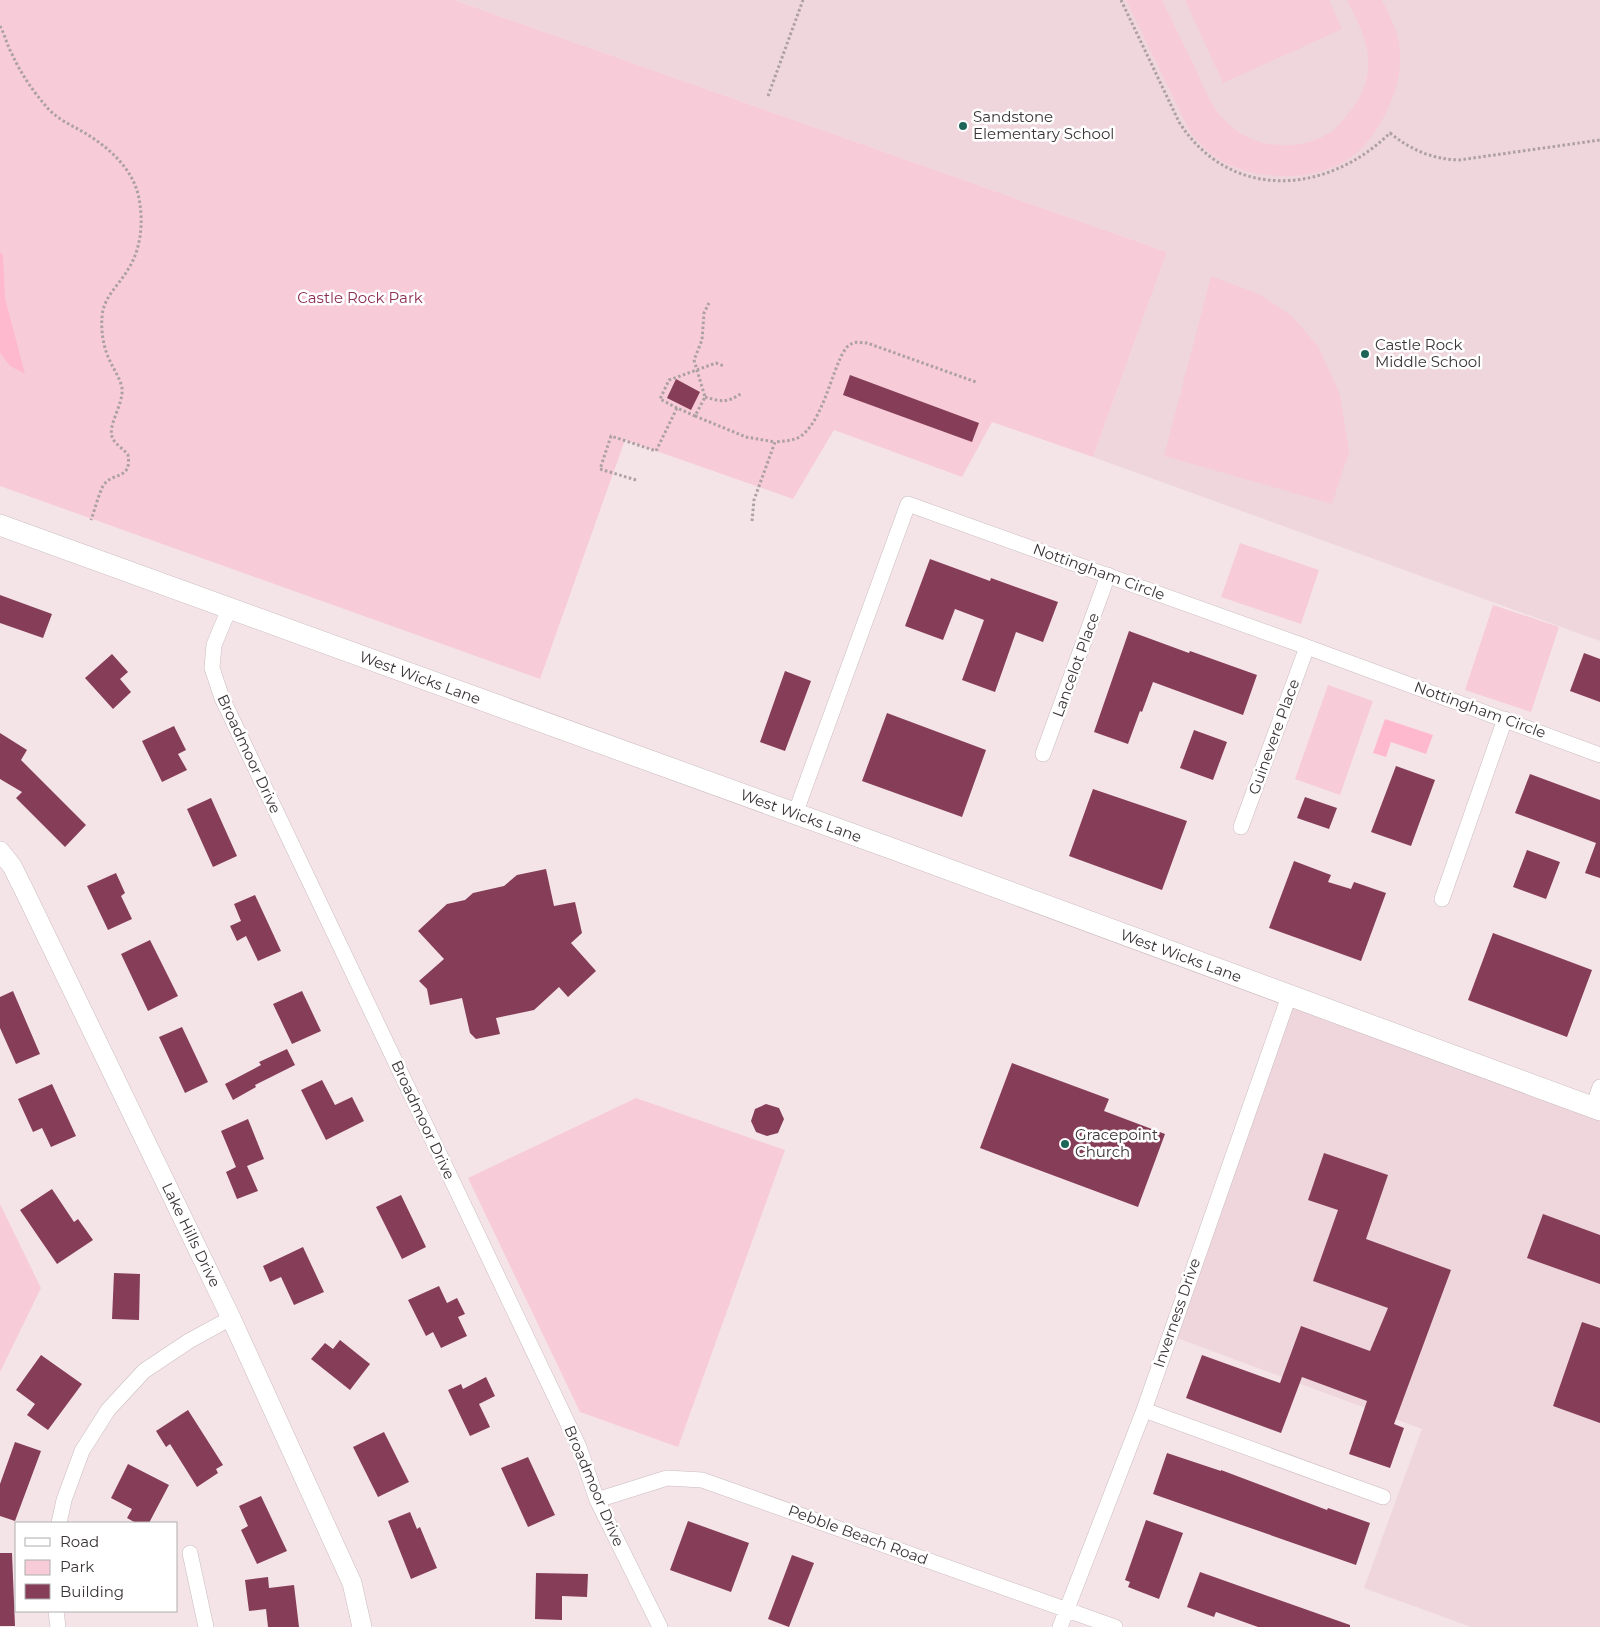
<svg xmlns="http://www.w3.org/2000/svg" width="1600" height="1627" font-family="Montserrat,sans-serif">
<rect width="100%" height="100%" fill="#f4e4e8"/>
<path fill="#eed6dc" d="M454,0H1600V641L1093,457L1167,252Z
M1289,996L1600,1110V1627H1471L1364,1588L1422,1429L1169,1335Z"/>
<path fill="#f7ccd8" d="M0,0H454L1167,252L1093,457L992,422L962,477L834,430L793,499L625,440L540,679L0,486Z
M1126,0H1162C1173,22 1183,44 1194,65C1204,88 1212,110 1231,126C1257,150 1302,151 1331,132C1335,130 1338,125 1341,122C1357,105 1368,87 1368,65C1369,41 1357,21 1347,0H1382C1388,13 1397,28 1399,43C1403,67 1397,91 1386,113C1378,128 1368,144 1354,155C1320,182 1265,181 1227,164C1211,157 1200,144 1190,132Z
M1185,0H1329L1342,29L1223,83Z
M1211,276L1259,294L1291,315L1318,346L1340,394L1349,452L1332,504L1164,456Z
M1240,543L1319,570L1301,624L1221,597Z
M1493,605L1559,627L1531,712L1465,690Z
M1328,685L1373,701L1340,795L1295,779Z
M636,1098L785,1150L678,1447L580,1412L468,1178Z
M0,1204L41,1288L0,1372Z"/>
<path fill="#feb9ce" d="M0,252L3,255L5,298L25,374L10,366L0,353Z
M1385,719L1433,735L1426,754L1391,742L1386,757L1373,753Z"/>
<path fill="#863d57" d="M850,375L979,423L972,442L843,395Z
M676,379L700,392L691,410L667,398Z
M930,559L990,581L991,578L1058,602L1043,642L1016,632L995,692L962,680L984,620L955,609L943,640L905,626Z
M0,595L52,614L43,638L0,623Z
M1129,631L1189,653L1190,651L1257,675L1243,715L1153,682L1142,712L1140,711L1128,744L1094,732Z
M1584,653L1600,659V702L1570,691Z
M112,654L128,672L120,679L131,692L113,709L85,678Z
M785,671L811,681L785,751L760,742Z
M887,713L986,750L962,817L862,781Z
M174,726L186,750L178,754L187,770L162,782L142,741Z
M1194,730L1227,742L1213,780L1180,768Z
M0,733L27,750L21,760L86,825L65,847L16,798L22,792L0,779Z
M1396,766L1435,780L1411,846L1371,832Z
M1530,774L1600,800V878L1585,873L1596,843L1515,813Z
M1093,789L1187,821L1162,890L1069,856Z
M1305,797L1337,808L1329,829L1297,818Z
M211,798L237,856L213,867L187,809Z
M1527,850L1560,862L1546,899L1513,887Z
M1294,861L1331,875L1328,882L1351,889L1354,882L1386,893L1361,961L1269,928Z
M546,869L554,906L575,902L582,933L571,943L596,971L568,997L559,987L534,1010L496,1018L500,1034L476,1039L470,1033L462,998L430,1005L427,989L419,981L444,959L418,931L447,904L465,900L473,893L504,886L517,875Z
M116,873L125,893L121,896L132,919L108,930L87,886Z
M255,895L281,951L258,961L246,936L237,941L230,926L241,921L234,904Z
M1493,933L1592,970L1567,1037L1468,1000Z
M150,940L178,996L148,1011L121,954Z
M13,991L40,1054L16,1064L0,1028V997Z
M302,991L321,1031L292,1044L273,1004Z
M182,1027L208,1082L185,1093L159,1037Z
M287,1049L295,1065L255,1085L256,1087L233,1100L225,1084L261,1065L259,1062Z
M1012,1063L1109,1099L1104,1111L1165,1134L1138,1207L980,1148Z
M322,1080L335,1105L352,1097L364,1121L326,1140L301,1090Z
M52,1084L76,1136L51,1147L42,1128L33,1132L18,1099Z
M766,1104L779,1108L784,1119L778,1133L767,1136L756,1132L751,1121L755,1109Z
M248,1119L264,1159L247,1166L258,1191L237,1199L226,1172L236,1167L221,1131Z
M1324,1153L1388,1175L1366,1239L1451,1270L1394,1424L1404,1428L1390,1468L1349,1454L1367,1401L1302,1377L1281,1433L1186,1398L1202,1355L1280,1383L1301,1326L1370,1351L1388,1308L1313,1281L1338,1210L1308,1200Z
M52,1189L74,1222L78,1219L93,1240L57,1264L20,1210Z
M401,1195L426,1247L402,1259L376,1207Z
M1543,1214L1600,1235V1284L1527,1258Z
M303,1247L324,1292L294,1305L281,1277L270,1282L263,1266Z
M114,1273L140,1274L139,1320L112,1319Z
M439,1286L447,1303L457,1298L465,1314L458,1317L467,1336L441,1348L433,1332L426,1336L408,1300Z
M1582,1322L1600,1328V1423L1553,1406Z
M340,1340L370,1364L350,1390L311,1359L325,1343L333,1349Z
M41,1355L82,1384L48,1430L27,1415L35,1404L16,1390Z
M486,1377L495,1396L479,1404L490,1427L470,1436L448,1390L461,1384L463,1389Z
M188,1410L223,1465L216,1469L218,1473L197,1487L170,1444L166,1447L156,1431Z
M384,1432L409,1482L378,1497L353,1447Z
M15,1442L41,1451L15,1521L0,1516V1484Z
M1167,1453L1221,1471V1470L1327,1510L1328,1508L1370,1523L1356,1565L1153,1494Z
M528,1457L555,1515L528,1527L501,1468Z
M128,1464L169,1485L149,1523H136L127,1518L132,1509L111,1498Z
M261,1496L287,1551L257,1564L241,1530L248,1526L239,1506Z
M410,1512L417,1529L420,1527L437,1568L411,1579L388,1521Z
M1146,1520L1183,1533L1159,1599L1128,1587L1130,1582L1125,1580Z
M688,1521L749,1543L731,1592L670,1570Z
M0,1553H12L15,1626H0Z
M792,1555L814,1563L789,1627L768,1619Z
M1200,1572L1350,1625V1627H1258L1216,1612L1214,1617L1187,1607Z
M536,1573L588,1574L587,1597L562,1596V1620L535,1619Z
M268,1577L269,1588L294,1585L299,1627H268L266,1609L249,1611L245,1580Z"/>
<g fill="none" stroke-linecap="round" stroke-linejoin="round">
<defs>
<path id="minor" d="M229,609L214,645L212,668L222,698L579,1447L597,1500L660,1627
M1043,754L1108,575
M795,814L908,504L1307,647L1600,755
M1241,827L1307,647
M1442,899L1505,719
M1593,1107L1600,1087
M1144,1410L1383,1497
M597,1500L667,1478L702,1480L1115,1627
M59,1523L64,1500L82,1451L108,1410L144,1371L189,1341L231,1318
M190,1553L206,1627
M56,1611L58,1627
M1060,1627L1144,1410L1289,996"/>
<path id="tertiary" d="M0,851L12,866L24,890L231,1318L352,1583L362,1627"/>
<path id="secondary" d="M0,525L893,849L1600,1110"/>
</defs>
<use href="#minor" stroke="#cbbcc0" stroke-width="16"/>
<use href="#tertiary" stroke="#cbbcc0" stroke-width="20"/>
<use href="#secondary" stroke="#cbbcc0" stroke-width="22"/>
<path stroke="#aca0a3" stroke-width="3" stroke-dasharray="2.5 2.5" stroke-linecap="butt" d="M1121,0L1179,122C1230,202 1327,195 1390,133C1411,150 1432,159 1459,160L1600,140
M0,26C5,35 7,45 12,54C20,72 32,90 45,105C55,118 71,125 85,133C108,147 131,167 138,194C144,219 142,249 127,271C118,286 103,298 102,317C101,331 103,347 110,361C114,370 120,378 122,388C124,404 106,427 113,439C116,445 124,449 128,455C132,481 112,471 103,486C98,496 95,509 91,520
M768,96L803,0
M705,397C722,402 727,403 742,393
M677,408L660,399L669,380L716,363L724,366
M695,416L746,437L775,442
M636,480L600,469L611,436L656,451L677,408L695,416L705,397L694,360L702,340L704,313L709,303
M752,521L754,500L775,442C784,441 794,441 801,436C827,417 835,351 851,344C856,341 862,343 867,343L976,382"/>
<use href="#minor" stroke="#fff" stroke-width="15"/>
<use href="#tertiary" stroke="#fff" stroke-width="19"/>
<use href="#secondary" stroke="#fff" stroke-width="21"/>
</g>
<g fill="#1e6559" stroke="#fff" stroke-width="2">
<circle cx="963" cy="126" r="5"/>
<circle cx="1365" cy="354" r="5"/>
<circle cx="1065" cy="1144" r="5"/>
</g>
<g text-anchor="middle" stroke-width="5" stroke-linejoin="round" paint-order="stroke">
<g font-size="15" fill="#3a3436" stroke="#fff" text-anchor="start">
<text x="973" y="122">Sandstone<tspan x="973" dy="17">Elementary School</tspan></text>
<text x="1375" y="350">Castle Rock<tspan x="1375" dy="17">Middle School</tspan></text>
<text x="1075" y="1140">Gracepoint<tspan x="1075" dy="17">Church</tspan></text>
</g>
<g font-size="15" fill="#8c2d53" stroke="#fff">
<text x="360" y="303">Castle Rock Park</text>
</g>
<g font-size="15" fill="#3a3436" stroke="#fff">
<text transform="translate(1099 572) rotate(20)" y="5">Nottingham Circle</text>
<text transform="translate(1076 665) rotate(-70)" y="5">Lancelot Place</text>
<text transform="translate(420 678) rotate(20)" y="5">West Wicks Lane</text>
<text transform="translate(1480 710) rotate(20)" y="5">Nottingham Circle</text>
<text transform="translate(1274 737) rotate(-70)" y="5">Guinevere Place</text>
<text transform="translate(249 754) rotate(65)" y="5">Broadmoor Drive</text>
<text transform="translate(801 816) rotate(20)" y="5">West Wicks Lane</text>
<text transform="translate(1181 956) rotate(20)" y="5">West Wicks Lane</text>
<text transform="translate(423 1120) rotate(65)" y="5">Broadmoor Drive</text>
<text transform="translate(191 1235) rotate(64)" y="5">Lake Hills Drive</text>
<text transform="translate(1177 1313) rotate(-71)" y="5">Inverness Drive</text>
<text transform="translate(594 1486) rotate(67)" y="5">Broadmoor Drive</text>
<text transform="translate(858 1535) rotate(20)" y="5">Pebble Beach Road</text>
</g>
</g>
<rect x="15" y="1522" width="162" height="90" fill="#ffffff" stroke="#b0aeaf"/>
<rect x="25" y="1538" width="25" height="8" fill="#ffffff" stroke="#b0aeaf"/>
<text x="60" y="1547" font-size="15" fill="#3a3436">Road</text>
<rect x="25" y="1560" width="25" height="15" fill="#f7ccd8" stroke="#b0aeaf"/>
<text x="60" y="1572" font-size="15" fill="#3a3436">Park</text>
<rect x="25" y="1584" width="25" height="15" fill="#863d57" stroke="#b0aeaf"/>
<text x="60" y="1597" font-size="15" fill="#3a3436">Building</text>
</svg>
